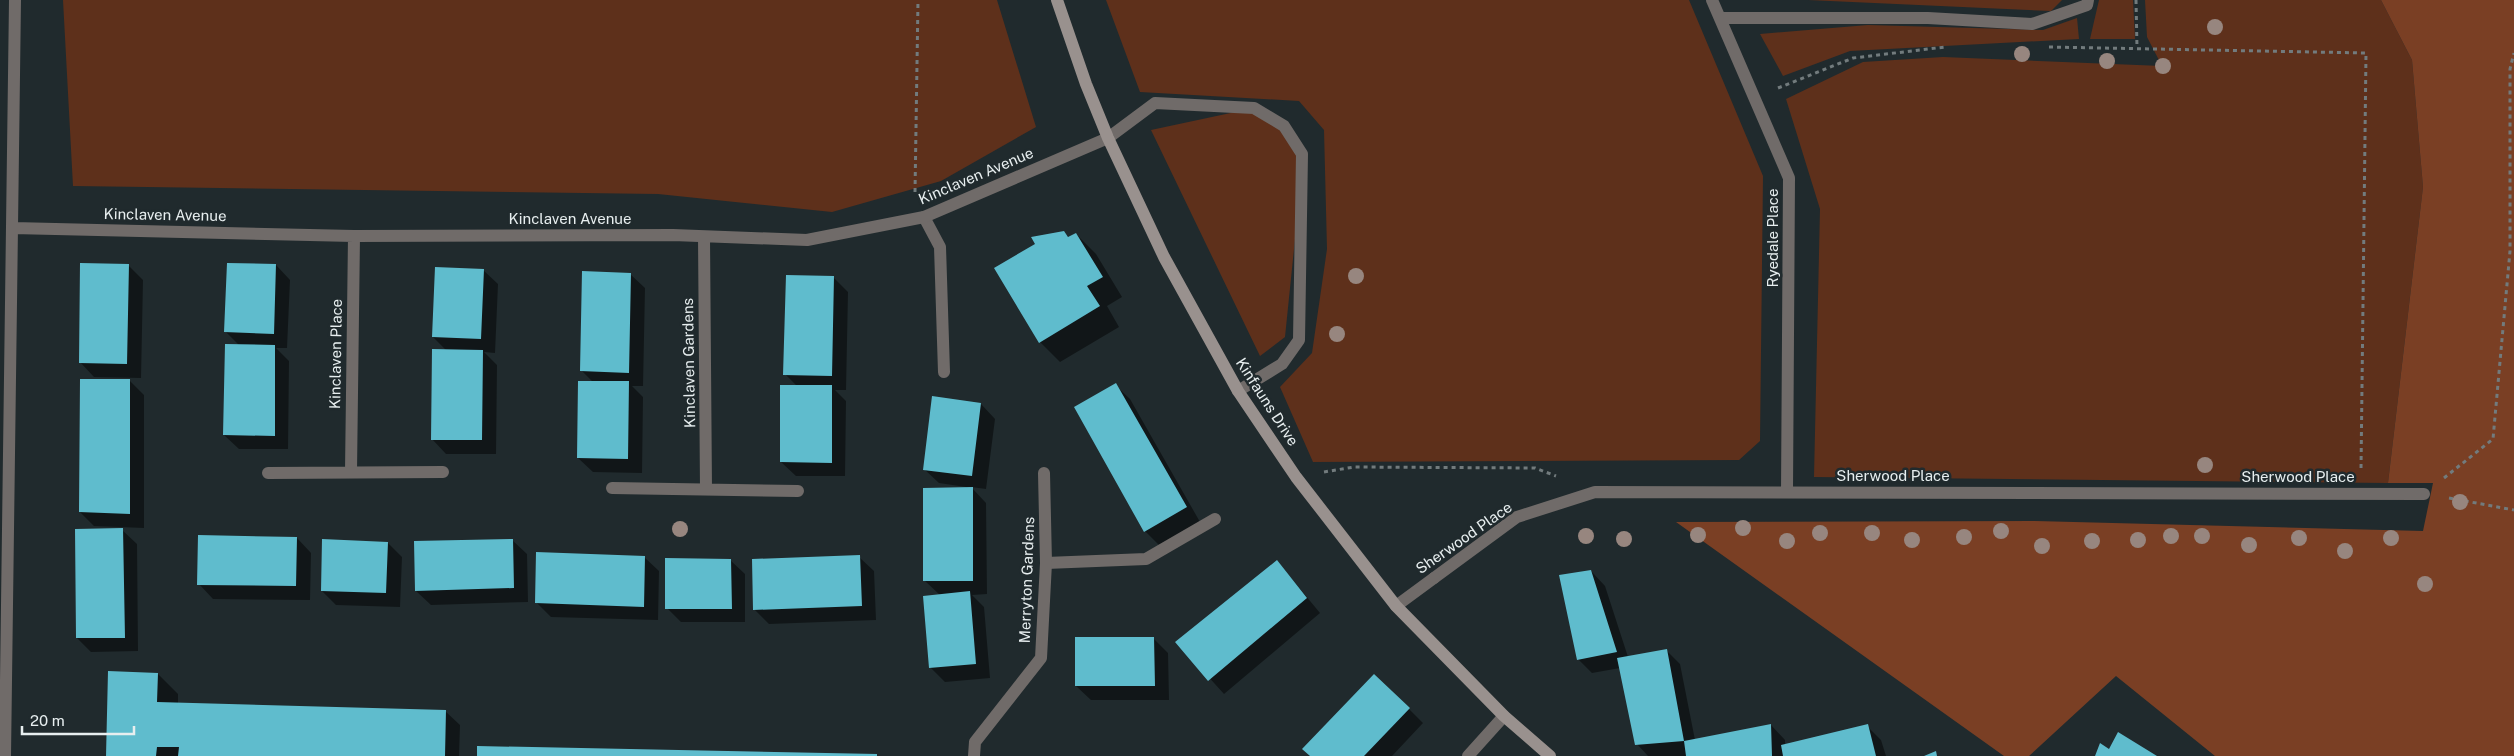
<svg xmlns="http://www.w3.org/2000/svg" width="2514" height="756" font-family="'Public Sans',sans-serif">
<rect width="100%" height="100%" fill="#202a2d"/>
<path fill="#5e301b" d="M63,0H997L1036,127L941,181L832,212L658,194L73,186Z
M1106,0H1689L1763,176L1760,441L1739,460L1313,462L1280,387L1312,353L1327,249L1324,130L1299,101L1140,92Z
M1808,0H2062L2051,11Z
M2099,0H2133L2135,39H2090Z
M2145,0H2381L2412,60L2423,187L2388,483L1814,477L1820,209L1786,99L1863,62L1943,57L2162,66L2147,37Z
M2077,18L2079,39L1850,51L1783,76L1760,34L1868,25L2043,30Z
M1254,108L1284,126L1303,161L1285,337L1260,356L1151,130Z"/>
<path fill="#7a3f24" d="M2381,0H2514V756H2215L2116,676L2029,756H2004L1676,522L2035,521L2423,531L2433,483H2388L2423,187L2412,60Z"/>
<path fill="#0007" d="M1064,233L1070,238L1076,234L1096,254L1122,297L1107,306L1119,327L1060,362L1040,342L1036,244Z
M128,265L143,280L141,378L94,377L80,362Z
M276,265L290,280L287,348H276L289,361L288,449H239L224,435L240,346L226,332Z
M483,270L498,284L495,353L484,352L497,365L496,454H446L432,439L446,350L433,337Z
M630,274L645,288L643,386H632L643,397L642,473L593,472L578,458L593,382L582,371Z
M833,277L848,292L846,390H835L846,401L845,476H796L781,462L797,386L785,374Z
M130,381L144,395V528L94,526L80,512Z
M1115,385L1130,399L1200,522L1159,545L1145,531Z
M981,404L995,419L986,489L971,487L986,503L987,594L972,595L984,607L990,678L945,682L930,667L940,595L925,581L966,487L939,483L924,469Z
M122,530L137,544L138,651L91,652L77,638Z
M297,538L311,553L310,600L213,599L199,584Z
M512,540L527,554L528,602L431,605L416,591Z
M388,543L402,557L400,607L336,605L322,591Z
M644,557L659,571L658,620L551,617L536,602Z
M859,557L874,571L876,620L769,624L754,609Z
M730,560L745,574V622H681L667,608Z
M1277,561L1320,613L1224,694L1177,642Z
M1591,571L1605,586L1628,657L1666,650L1680,664L1695,740L1771,725L1785,740V745L1867,726L1881,740L1886,756H1648L1637,744L1620,668L1592,673L1578,659Z
M1154,639L1168,653L1169,700H1091L1076,686Z
M158,674L178,694V704L445,711L460,725L459,756H107Z
M1409,709L1423,723L1392,756H1311Z"/>
<path fill="#5fbccd" d="M1064,231L1068,237L1076,233L1103,277L1087,286L1100,306L1039,343L994,268L1035,244L1031,237Z
M80,263L129,264L127,364L79,363Z
M227,263L276,264L274,334L224,332Z
M435,267L484,269L481,339L432,337Z
M582,271L631,273L629,373L580,371Z
M786,275L834,276L832,376L783,375Z
M225,344L275,345V436L223,435Z
M432,349L483,350L482,440H431Z
M80,379H130V514L79,512Z
M578,381H629L628,459L577,458Z
M1116,383L1187,507L1144,532L1074,407Z
M780,385H832V463L780,462Z
M932,396L981,403L972,476L923,470Z
M973,487V581H923V488Z
M123,528L125,638H76L75,529Z
M198,535L297,537L296,586L197,585Z
M322,539L388,542L386,593L321,591Z
M513,539L514,588L415,591L414,541Z
M536,552L645,556L644,607L535,603Z
M860,555L862,606L753,610L752,559Z
M665,558L731,559L732,609H665Z
M1277,560L1307,598L1208,681L1175,642Z
M1591,570L1617,652L1577,660L1559,575Z
M970,591L976,664L929,668L923,596Z
M1075,637H1154L1155,686H1075Z
M1667,649L1684,741L1635,745L1617,658Z
M108,671L158,673L157,702L446,710L445,756H178L179,747H157L156,756H106Z
M1374,674L1410,708L1364,756H1310L1302,749Z
M1771,724L1772,756H1686L1684,741Z
M1868,724L1876,756H1783L1781,745Z
M2118,732L2157,756H2095L2100,743L2109,749Z
M477,746L877,754V756H477Z
M1936,751L1937,756H1924Z"/>
<g fill="none" stroke-linecap="round" stroke-linejoin="round">
<path stroke="#727b7d" stroke-width="3" stroke-dasharray="4 4" stroke-linecap="butt" d="M2136,0L2137,48
M2049,47L2366,53L2361,469
M1778,88L1853,58L1945,47
M915,192L918,0
M1324,472L1354,467L1535,468L1556,476
M2444,478L2493,439L2510,251V69L2514,53
M2449,498L2514,510"/>
<path stroke="#706b69" stroke-width="12" d="M1712,0L1789,178L1787,492
M1720,18H1928L2032,24L2087,5L2088,0
M1108,138L1155,103L1254,108L1284,126L1302,154L1299,340L1282,364L1238,391
M924,217L940,247L944,372
M1046,563L1146,559L1215,519
M1434,578L1517,517L1595,492L2424,494"/>
<path stroke="#706b69" stroke-width="12" d="M13,228L354,236L673,235L807,240L924,217L1108,138
M704,237L706,489
M351,472L354,236
M268,473L443,472
M612,488L798,491
M1396,606L1434,578
M5,756L15,0
M974,756L975,742L1041,658L1046,563L1044,473
M1468,756L1504,716"/>
<path stroke="#99918e" stroke-width="12" d="M1057,0L1086,84L1108,138L1164,257L1238,391L1296,477L1396,606L1504,716L1550,756"/>
</g>
<g fill="#97867f">
<circle cx="2215" cy="27" r="8"/>
<circle cx="2022" cy="54" r="8"/>
<circle cx="2107" cy="61" r="8"/>
<circle cx="2163" cy="66" r="8"/>
<circle cx="1356" cy="276" r="8"/>
<circle cx="1337" cy="334" r="8"/>
<circle cx="2205" cy="465" r="8"/>
<circle cx="2460" cy="502" r="8"/>
<circle cx="1743" cy="528" r="8"/>
<circle cx="680" cy="529" r="8"/>
<circle cx="2001" cy="531" r="8"/>
<circle cx="1820" cy="533" r="8"/>
<circle cx="1872" cy="533" r="8"/>
<circle cx="1698" cy="535" r="8"/>
<circle cx="1586" cy="536" r="8"/>
<circle cx="2171" cy="536" r="8"/>
<circle cx="2202" cy="536" r="8"/>
<circle cx="1964" cy="537" r="8"/>
<circle cx="2299" cy="538" r="8"/>
<circle cx="2391" cy="538" r="8"/>
<circle cx="1624" cy="539" r="8"/>
<circle cx="1912" cy="540" r="8"/>
<circle cx="2138" cy="540" r="8"/>
<circle cx="1787" cy="541" r="8"/>
<circle cx="2092" cy="541" r="8"/>
<circle cx="2249" cy="545" r="8"/>
<circle cx="2042" cy="546" r="8"/>
<circle cx="2345" cy="551" r="8"/>
<circle cx="2425" cy="584" r="8"/>
</g>
<g text-anchor="middle" stroke-width="5" stroke-linejoin="round" paint-order="stroke">
<g font-size="15" fill="#e7eeef" stroke="#202a2d">
<text transform="translate(976 176) rotate(-23)" y="5">Kinclaven Avenue</text>
<text transform="translate(165 215) rotate(1)" y="5">Kinclaven Avenue</text>
<text x="570" y="224">Kinclaven Avenue</text>
<text transform="translate(1773 238) rotate(-90)" y="5">Ryedale Place</text>
<text transform="translate(336 354) rotate(-89)" y="5">Kinclaven Place</text>
<text transform="translate(689 363) rotate(-91)" y="5">Kinclaven Gardens</text>
<text transform="translate(1267 402) rotate(57)" y="5">Kinfauns Drive</text>
<text x="1893" y="481">Sherwood Place</text>
<text x="2298" y="482">Sherwood Place</text>
<text transform="translate(1464 538) rotate(-35)" y="5">Sherwood Place</text>
<text transform="translate(1027 580) rotate(-88)" y="5">Merryton Gardens</text>
</g>
</g>
<path d="M22 726v8h112v-8" fill="none" stroke="#e7eeef" stroke-width="2.5"/>
<text x="30" y="726" font-size="15" fill="#e7eeef" stroke="#202a2d" stroke-width="4" paint-order="stroke">20 m</text>
</svg>
